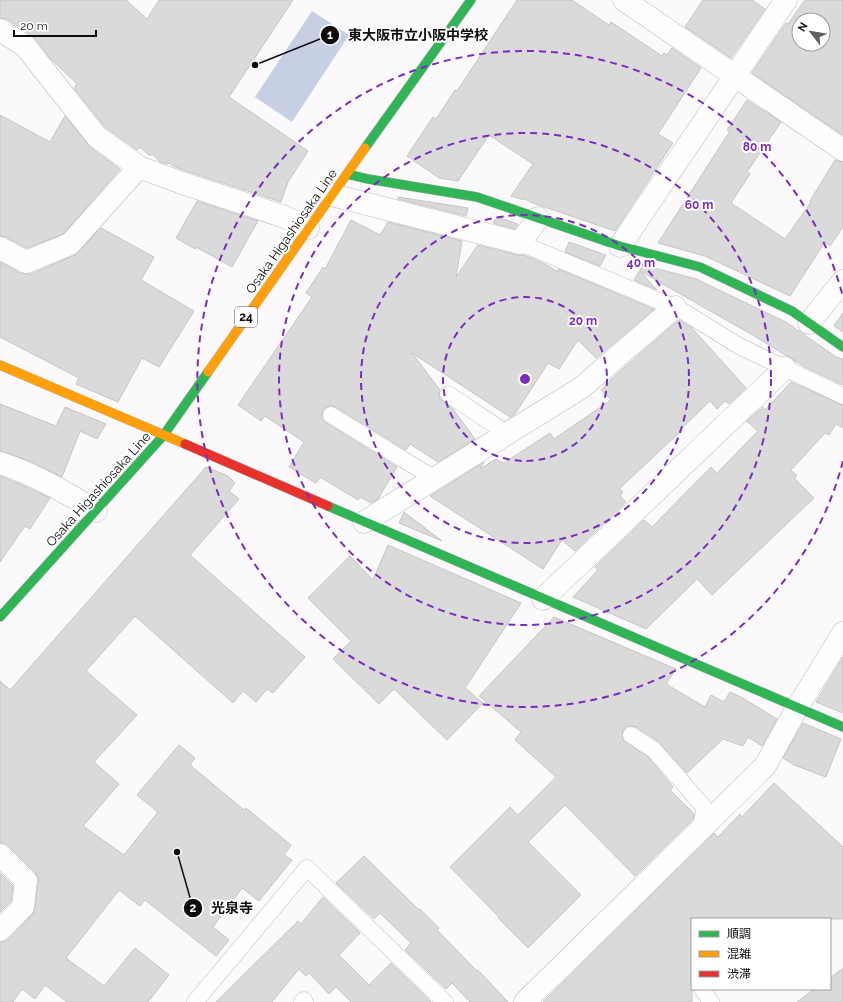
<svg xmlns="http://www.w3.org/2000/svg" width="843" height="1002" font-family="Raleway,'Noto Sans JP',sans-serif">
<rect width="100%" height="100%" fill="#fbf9fb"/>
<path fill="#c6cfe3" d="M312,11L349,35L292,122L255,97Z"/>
<path fill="#dbdadb" stroke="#c6c5c6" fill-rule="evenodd" d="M0,0H126L147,19L159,0H293L229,97L308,151L288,182L281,202L186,171L173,166L169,163L168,164L160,162L152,154L150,156L140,147L137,150L106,128L74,88L77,84L50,58L35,38L17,25V26L7,19L0,18Z
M517,0H572L609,25L611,22L662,56L664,53L667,55L672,48L701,68L658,134L673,143L615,231L530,202L524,198V200L511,196L533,164L489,135L458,181L439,178L407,156L433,117L436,119L455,90L457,91Z
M703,0H752L765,9L731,58L685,27Z
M805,0H843V135L752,73L786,23L788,24ZM799,20H823V44H799Z
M747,100L781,122L747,172L750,174L731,203L785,239L811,202L810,201L835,160L843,162V227L830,246L825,242L790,296L705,256L658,243L730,131L727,130Z
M0,115L50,142L65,116L90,147L120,169L63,234L27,248L6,237L0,236Z
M398,197L468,208L466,216L398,199Z
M197,201L258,221L232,267L196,247L195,249L176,238Z
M497,217L518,224L517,225L515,229L493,223Z
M351,220L380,235L388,222L462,241L456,277L478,245L517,255H524L545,264L558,272V269L654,309L596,358L578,340L559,369L548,363L515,414L510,417L412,353L440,390L439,394L440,399L453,409L475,439L438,462L410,444L406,450L336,407L331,406L326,407L323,410L322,415V419L326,423L397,467L378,499L371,503L360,497L358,500L320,477L316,483L289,467L304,442L265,416L261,421L238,405L312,297L306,293L323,267L325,269Z
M101,228L154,257L141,280L194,311L159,367L142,358L118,402L76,384L79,378L0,337V262L20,273L26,274H31L75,255Z
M569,242L606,255L600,266L565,252Z
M643,265L696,279L786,322L836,357L843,359V385L805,367L756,337L640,271L657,290L634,280Z
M843,313V332L834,326Z
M679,320L692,328L746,388L729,404L725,401L717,409L710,401L679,431L680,432L619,489L623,492L620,496L626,502L575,551L562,540L543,569L430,496L484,462L480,469L496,459L504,463L550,433L554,439L611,400L601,390L610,381H609Z
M791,382L843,405V428L836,424L829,435L825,433L791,470L797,476L794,478L814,498L712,595L697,579L646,629L573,597L598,570L595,567L644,520L652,527L711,467L717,473L758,431L747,421L763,407L765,410Z
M0,404L56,426L65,407L106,424L97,439L80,431L62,477L30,461L0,451Z
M206,467L228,476L235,483L229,491L239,499L190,555L305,657L273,693L267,689L256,702L243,691L233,703L135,616L86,671L137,715L94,762L119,784L83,826L124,855L158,812L137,795L179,745L195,758L190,765L244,810L246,808L291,845L284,855L292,860L259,901L242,888L213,927L229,940L216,956L145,900L140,906L119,890L66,958L104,986L135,948L169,975L148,1002H67L45,985L35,999L22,989L13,1002H0V942H4L9,939L32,915L35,908L38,882V877L35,872L9,846L4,843H0V681L10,690Z
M0,476L20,484L50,498L30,529L25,526L0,562Z
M404,512L442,541L399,523Z
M388,545L521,603L465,688L483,703L447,740L394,689L379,704L333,659L351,641L308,598L350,556L373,580Z
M554,617L676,669L666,684L705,707L711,695L724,702L730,692L741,697L777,719L762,746L748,737L743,746L723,739L687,773L659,742L636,727L631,726H627L623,730L622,735L623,740L648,757L673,787L670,790L694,814L693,819L635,876L565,805L528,842L581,895L528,948L498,918L499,917L450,867L510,807L518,815L556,777L515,740L521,732L479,696Z
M843,657V713L816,702Z
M803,723L841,739L826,777L794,765L783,758Z
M774,783L843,847V919H692V1002H543L714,833L718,837L740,814L742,817Z
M364,856L419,910L420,909L439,928L437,930L477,971L478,970L508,1002H470L452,983L446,989L405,950L411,943L380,913L374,919L336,883Z
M0,873L13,886L11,901L0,912Z
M323,897L360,933L339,955L369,985L391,963L431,1002H351L336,987L329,994L309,973L306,976L299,969L272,1002H216L298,921L301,924Z
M843,968V1002H797L814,989H830V978Z"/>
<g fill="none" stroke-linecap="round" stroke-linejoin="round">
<defs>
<path id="lane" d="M520,243L681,310L739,346L843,396
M448,394L508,434
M331,415L435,479
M631,735L654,750L704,807L702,828
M702,989L711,1002
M195,1002L307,868L445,1002
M302,1002L304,1000L305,1002"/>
<path id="street" d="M624,0L843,150
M0,30L25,46L97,137L139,167L182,183L285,217L308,228
M332,195L520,243L538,218
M620,246L786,0
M0,248L26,262L70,244L139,167
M809,323L843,281
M0,463C34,474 65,492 96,511
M364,522L581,388L675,307
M543,599L785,368
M0,855L26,881L23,907L0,930
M525,1002L765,766L797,708L843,633"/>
<path id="fast" d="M365,148L471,0
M347,174L368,179L477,197L620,246L700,267L792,311L843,347
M328,506L843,727
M0,617L163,436L208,372"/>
<path id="slow" d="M0,365L185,444
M208,372L365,148"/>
<path id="jam" d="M185,444L328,506"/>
</defs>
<use href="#lane" stroke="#bbb9bb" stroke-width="17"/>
<use href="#street" stroke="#bbb9bb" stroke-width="23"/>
<use href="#fast" stroke="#bbb9bb" stroke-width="10"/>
<use href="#slow" stroke="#bbb9bb" stroke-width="10"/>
<use href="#jam" stroke="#bbb9bb" stroke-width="10"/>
<use href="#lane" stroke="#fefefe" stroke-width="16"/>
<use href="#street" stroke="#fefefe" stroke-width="22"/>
<use href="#fast" stroke="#30b455" stroke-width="9"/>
<use href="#slow" stroke="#ff9f0a" stroke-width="9"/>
<use href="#jam" stroke="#e5322d" stroke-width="9"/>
</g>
<g fill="none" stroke="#7b2cbf" stroke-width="2" stroke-dasharray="7 5">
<circle cx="525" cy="379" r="82"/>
<circle cx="525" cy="379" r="164"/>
<circle cx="525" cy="379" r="246"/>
<path d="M843 461A328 328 0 1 1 843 297"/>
</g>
<g text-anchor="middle" stroke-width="4" stroke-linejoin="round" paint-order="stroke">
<rect fill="#fff" stroke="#565556" stroke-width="1" x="235" y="307" width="22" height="20" rx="3"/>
<g font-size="12" font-weight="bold" fill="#0e0c0e">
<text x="246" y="321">24</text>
</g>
<g font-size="13" fill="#0e0c0e" stroke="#fff">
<text transform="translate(291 231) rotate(-55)" y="5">Osaka Higashiosaka Line</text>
<text transform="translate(98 489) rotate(-48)" y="5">Osaka Higashiosaka Line</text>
</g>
</g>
<circle cx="525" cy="379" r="6" fill="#7b2cbf" stroke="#fff" stroke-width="2"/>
<g font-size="12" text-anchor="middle" font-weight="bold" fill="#7b2cbf" stroke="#fff" stroke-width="4" stroke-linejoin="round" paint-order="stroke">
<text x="757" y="151">80 m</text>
<text x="699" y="209">60 m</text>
<text x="641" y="267">40 m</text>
<text x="583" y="325">20 m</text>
</g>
<path fill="none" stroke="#0e0c0e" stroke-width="1.5" d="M255 65L330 35M177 852L193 908"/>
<g fill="#0e0c0e" stroke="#fff" stroke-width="1.5">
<circle cx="255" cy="65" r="4"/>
<circle cx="177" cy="852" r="4"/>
<circle cx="330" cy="35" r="10"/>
<circle cx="193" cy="908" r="10"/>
</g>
<g font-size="12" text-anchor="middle" font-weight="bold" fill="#fff">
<text x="330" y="39">1</text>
<text x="193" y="912">2</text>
</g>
<g font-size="14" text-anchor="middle" font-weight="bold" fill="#0e0c0e" stroke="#fff" stroke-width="4" stroke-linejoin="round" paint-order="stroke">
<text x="418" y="40">東大阪市立小阪中学校</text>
<text x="232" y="913">光泉寺</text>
</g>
<rect x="691" y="918" width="140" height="72" fill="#ffffff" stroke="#9f9e9f"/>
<rect x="699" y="931" width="20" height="6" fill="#30b455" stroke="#9f9e9f"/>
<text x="727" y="938" font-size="12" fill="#0e0c0e">順調</text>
<rect x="699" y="951" width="20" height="6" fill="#ff9f0a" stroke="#9f9e9f"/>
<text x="727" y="958" font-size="12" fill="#0e0c0e">混雑</text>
<rect x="699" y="971" width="20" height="6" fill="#e5322d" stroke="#9f9e9f"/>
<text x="727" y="978" font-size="12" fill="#0e0c0e">渋滞</text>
<g transform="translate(811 32) rotate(301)"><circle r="19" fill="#ffffff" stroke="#9f9e9f"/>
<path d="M0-3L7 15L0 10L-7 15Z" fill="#615f61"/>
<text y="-6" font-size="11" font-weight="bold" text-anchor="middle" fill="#0e0c0e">N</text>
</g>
<path d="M14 30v6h82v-6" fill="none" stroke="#0e0c0e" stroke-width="2"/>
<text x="20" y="30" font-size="12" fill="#0e0c0e" stroke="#ffffff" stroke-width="3" paint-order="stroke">20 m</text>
</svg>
